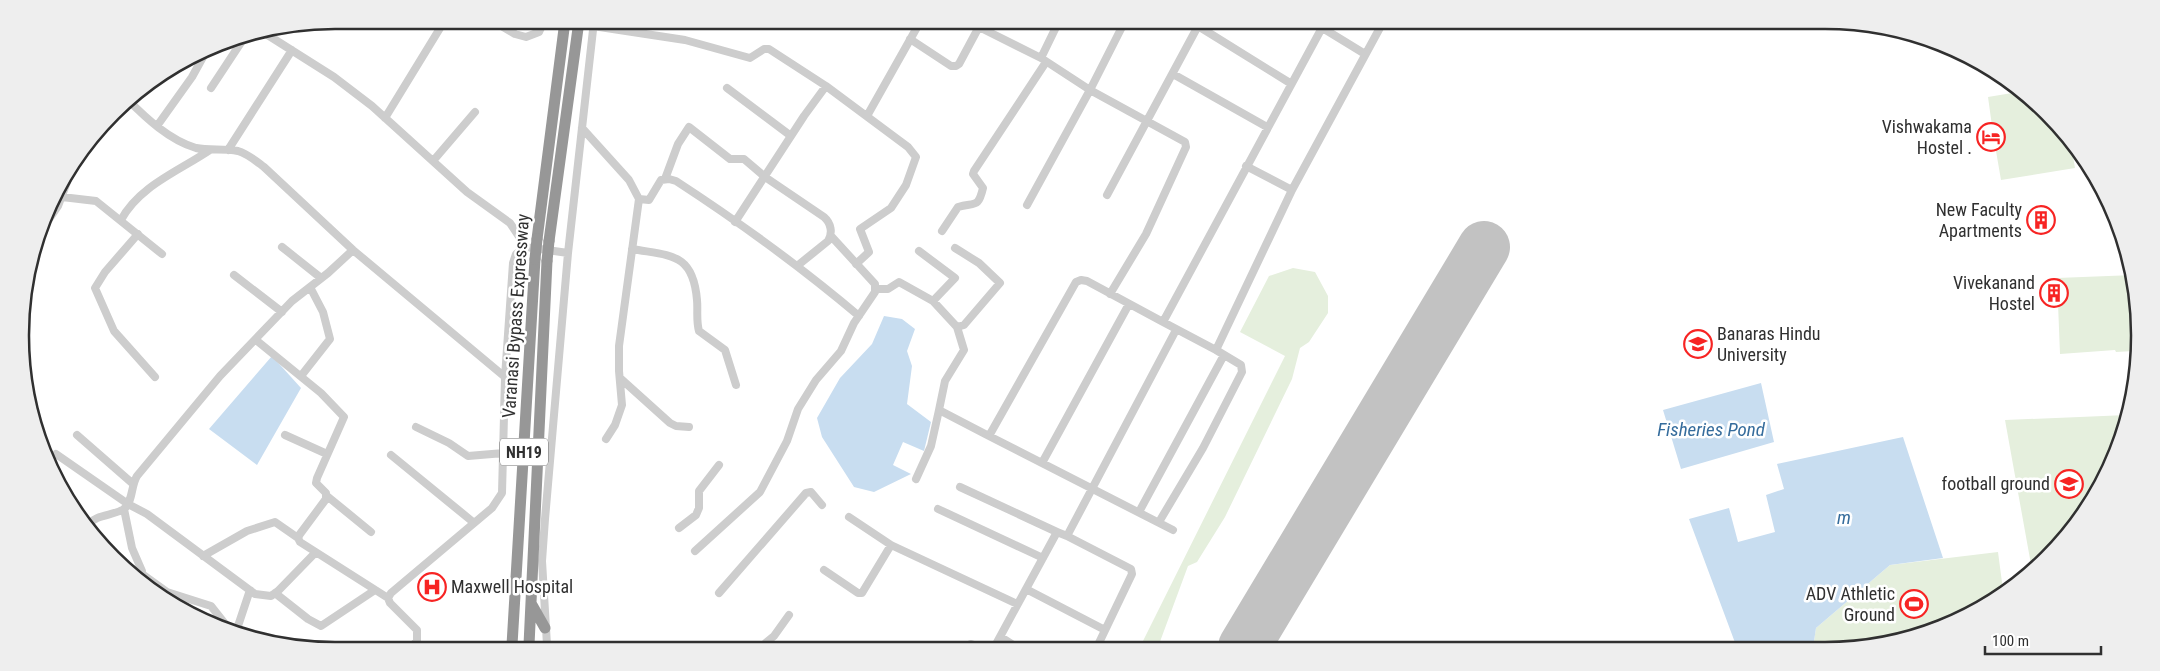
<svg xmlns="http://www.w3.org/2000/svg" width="2160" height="671" font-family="'Roboto Condensed',sans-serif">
<rect width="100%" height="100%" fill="#fff"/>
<path fill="#e5efdd" d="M2018,92L2071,145L2075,168L2001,180L1996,151L2000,150L1996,126H1992L1988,97Z
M1293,268L1315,272L1328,296V313L1309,342L1300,348L1292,379L1225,517L1197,562L1188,566L1158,647H1140L1285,356L1240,332L1269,276Z
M2134,275V351L2116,352L2115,350L2060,354L2057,278Z
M2127,415L2098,493L2047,559L2032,570L2005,420Z
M1998,552L2003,590L1964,618L1866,648H1813L1816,628L1890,565Z"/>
<path fill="#c8ddf0" d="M884,316L902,319L915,329L907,351L912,366L907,404L931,422L924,451L903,442L893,465L911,474L874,492L854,487L822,437L817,418L840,378L872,344Z
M272,356L301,388L257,465L209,429Z
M1761,383L1774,442L1681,469L1663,410Z
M1903,437L1943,558L1890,565L1816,628L1813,648H1737L1689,519L1729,508L1738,542L1775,532L1766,495L1784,489L1777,464Z"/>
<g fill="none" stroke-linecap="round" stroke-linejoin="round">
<path stroke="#c2c2c2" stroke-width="52" d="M1244,647L1484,247"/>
<path stroke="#cdcdcd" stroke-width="8" d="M493,21L515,34L526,37L539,32L544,21
M351,23L352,20
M1058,23L1041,58L1090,90L1185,142L1186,147L1146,234L1110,294
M1200,23L1198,26L1290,83
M1316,24L1365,54
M1324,24L1163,322L1216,350L1292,190L1382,24
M593,26L685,40L750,58L764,49H769L826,86
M979,27L1041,58
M266,34L334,77L372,106L467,192L510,223L526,247
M910,39L951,66H956L959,64L981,23
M1173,74L1267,127
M211,88L244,38
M727,88L791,136
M127,99C146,118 169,140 196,148C209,151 224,148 238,151C248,154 256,161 264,167L353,250L505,377
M867,116L920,22
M385,118L445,20
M157,126L192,77L208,48
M582,128L629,180L639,199L649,200L661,180L669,179L676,181C739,222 801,267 859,316
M228,150L292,50
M433,161L475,112
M1246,166L1292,190
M665,179L678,144L689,127L730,159H744L765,177L824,217C831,223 833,233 828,241L797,266
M1107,195L1198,26
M62,197L96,201L162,254
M1027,205L1090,90L1124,23
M121,220C139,186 179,171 210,150
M735,222L804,116L826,86L908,147L916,157L906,185L891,208L860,229L869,252L856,264
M43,228L58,206L70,174
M942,231L958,207C975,202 978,209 983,188L973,174L974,171L1046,62
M138,234L105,272L95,288L114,331L155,377
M282,247L321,278
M632,249C670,256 693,252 697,300C698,310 696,321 699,331L725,350L736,385
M919,251L955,278L933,301
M234,275L282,312
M876,289H888L899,282L933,301L957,327L964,325L1000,283L979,263L955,248
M1163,322L1087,281L1081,280L1076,282L989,436L1173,530
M957,327L964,350L945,381L939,410L989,436
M256,340L321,393L344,417L317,478L316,483L326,493V499L300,534L298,538L300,542L388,598
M301,376L330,339L323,312L310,287
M620,378L670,423L676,426L689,427
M416,427L449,443L468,456L504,453
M77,435L132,483
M285,435L327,454
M606,439L615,425L622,405L619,371V346L639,199
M56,454L128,504L147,514L255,594L271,596L278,591L315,553
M391,455L473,522
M1042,463L1129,304
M916,479L931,446L939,410
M960,487L1057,532
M327,496L371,532
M124,509L132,548L142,571L140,578
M938,509L1043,558
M1139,512L1224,355
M849,517L891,545L1017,604
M1159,522L1203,448L1242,372L1241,365L1216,350
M88,525C96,514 113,516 124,509C133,502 131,485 137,476L220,376L292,301L328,273L353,250
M679,528L696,515L699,508V491L719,465
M1067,536L1131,569L1132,574L1097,647
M695,551L760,492L787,441L798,409L816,380L841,351L854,323L875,292V284L831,236
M203,556L247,531L275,522L298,538
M824,570L858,593H862L891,545
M142,574L167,592L211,606L226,625
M1026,589L1105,630
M275,593L308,619L321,626L375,590
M719,593L806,493L811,492L822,505
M237,629L250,590
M1001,637L1015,646
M413,645L417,641V630L390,603L388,598L391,593L492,508L502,493L505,377L513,263L516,254L526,247L568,253
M547,645L542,561L545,519L568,253L594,21
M762,646L774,636L789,615
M966,646L971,644L978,646
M995,646L1057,532L1067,536L1176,330"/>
<path stroke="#979797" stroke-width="11" d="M537,239L565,21
M549,241L579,21
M532,605L545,628
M512,645L535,259
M529,645L547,261"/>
<path stroke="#979797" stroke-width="11" d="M535,259L537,239
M547,261L549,241"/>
</g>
<defs>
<symbol id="hotel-ring" viewBox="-11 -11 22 22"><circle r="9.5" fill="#fff" stroke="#f72423" stroke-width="1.5"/><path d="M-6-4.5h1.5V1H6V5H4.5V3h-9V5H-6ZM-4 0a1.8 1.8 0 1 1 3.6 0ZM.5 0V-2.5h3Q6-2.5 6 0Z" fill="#f72423"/></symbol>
<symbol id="building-ring" viewBox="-11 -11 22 22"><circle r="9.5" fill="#fff" stroke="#f72423" stroke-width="1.5"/><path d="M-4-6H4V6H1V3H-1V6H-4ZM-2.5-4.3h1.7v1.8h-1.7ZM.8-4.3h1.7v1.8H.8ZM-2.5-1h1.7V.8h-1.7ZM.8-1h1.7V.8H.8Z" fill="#f72423"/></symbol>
<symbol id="university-ring" viewBox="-11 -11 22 22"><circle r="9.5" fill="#fff" stroke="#f72423" stroke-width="1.5"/><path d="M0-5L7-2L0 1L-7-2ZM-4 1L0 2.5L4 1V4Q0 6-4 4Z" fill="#f72423"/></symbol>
<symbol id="hospital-ring" viewBox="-11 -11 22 22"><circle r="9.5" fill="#fff" stroke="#f72423" stroke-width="1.5"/><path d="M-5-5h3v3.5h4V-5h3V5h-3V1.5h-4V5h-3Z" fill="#f72423"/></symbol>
<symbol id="stadium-ring" viewBox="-11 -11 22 22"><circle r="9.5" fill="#fff" stroke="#f72423" stroke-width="1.5"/><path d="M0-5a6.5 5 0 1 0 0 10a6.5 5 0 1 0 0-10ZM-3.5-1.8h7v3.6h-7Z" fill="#f72423"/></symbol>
</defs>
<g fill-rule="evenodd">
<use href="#hotel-ring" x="1975" y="121" width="32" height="32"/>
<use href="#building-ring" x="2025" y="204" width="32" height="32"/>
<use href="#building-ring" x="2038" y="277" width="32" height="32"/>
<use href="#university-ring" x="1682" y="328" width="32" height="32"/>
<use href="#university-ring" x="2053" y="468" width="32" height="32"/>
<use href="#hospital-ring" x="416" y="571" width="32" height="32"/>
<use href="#stadium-ring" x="1898" y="588" width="32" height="32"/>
</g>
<g text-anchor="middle" stroke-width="5" stroke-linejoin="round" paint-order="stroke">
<rect fill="#fff" stroke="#6e6e6e" stroke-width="1" x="500" y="438.5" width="48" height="27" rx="4"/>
<g font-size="16" font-weight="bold" fill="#303030">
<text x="524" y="458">NH19</text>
</g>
<g font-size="18" fill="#303030" stroke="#fff" text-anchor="end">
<text x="1972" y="133">Vishwakama<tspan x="1972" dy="21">Hostel .</tspan></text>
<text x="2022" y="216">New Faculty<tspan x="2022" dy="21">Apartments</tspan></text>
<text x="2035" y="289">Vivekanand<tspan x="2035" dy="21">Hostel</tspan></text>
<text x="1717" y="340" text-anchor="start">Banaras Hindu<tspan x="1717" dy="21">University</tspan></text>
<text x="2050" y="490">football ground</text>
<text x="451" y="593" text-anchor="start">Maxwell Hospital</text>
<text x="1895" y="600">ADV Athletic<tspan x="1895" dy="21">Ground</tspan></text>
</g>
<g font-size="18" fill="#303030" stroke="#fff">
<text transform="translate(516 316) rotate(-86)" y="6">Varanasi Bypass Expressway</text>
</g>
<g font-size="19" font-style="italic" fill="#356c9c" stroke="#fff">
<text x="1711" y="436">Fisheries Pond</text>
<text x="1844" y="524">m</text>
</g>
</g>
<path d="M0 0H2160V671H0ZM335 29H1825A306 306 0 0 1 2131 335V336A306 306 0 0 1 1825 642H335A306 306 0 0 1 29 336V335A306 306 0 0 1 335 29Z" fill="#eee" fill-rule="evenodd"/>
<path fill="none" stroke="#303030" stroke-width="2.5" d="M335 29H1825A306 306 0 0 1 2131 335V336A306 306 0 0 1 1825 642H335A306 306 0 0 1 29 336V335A306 306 0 0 1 335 29Z"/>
<path d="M1985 646v8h116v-8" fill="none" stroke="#303030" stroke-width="2.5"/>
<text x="1992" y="646" font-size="15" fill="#303030" stroke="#ffffff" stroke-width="4" paint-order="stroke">100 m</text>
</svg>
